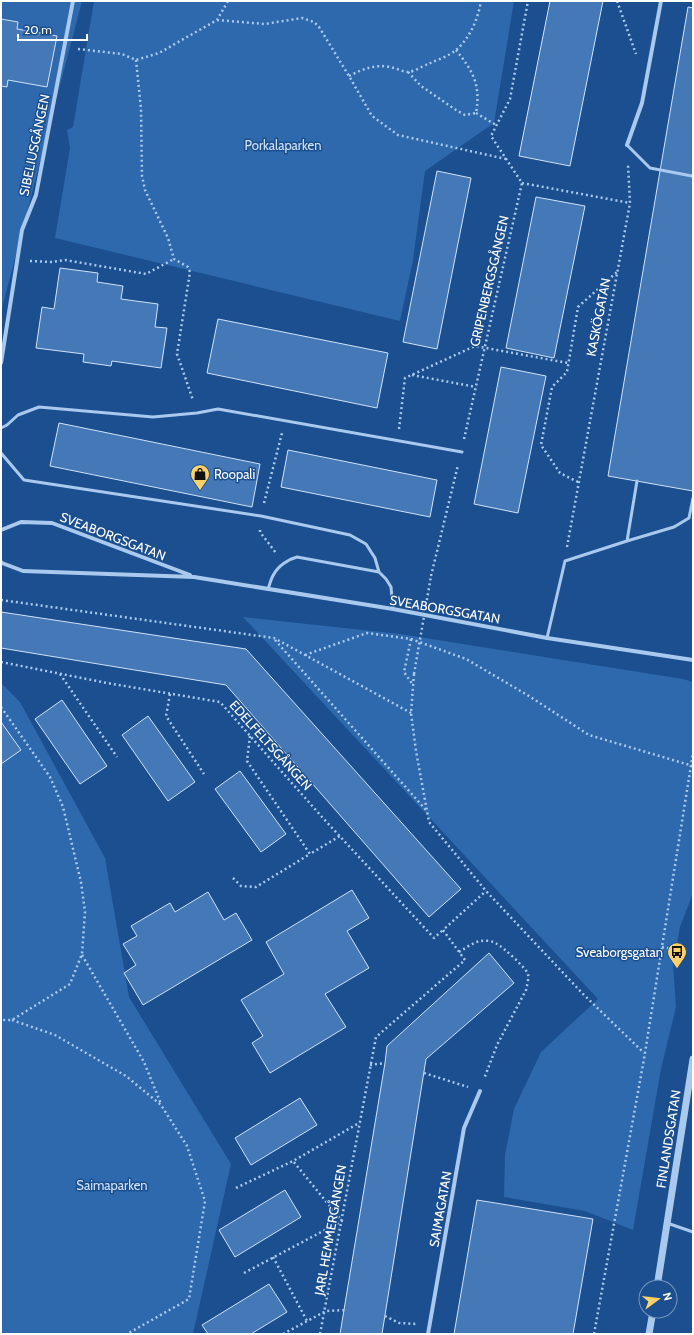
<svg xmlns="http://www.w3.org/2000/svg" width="694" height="1335" font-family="Cabin,sans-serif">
<rect width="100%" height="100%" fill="#1b4f8f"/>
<path fill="#2e69ad" d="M1,1H82L1,312Z
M94,1H514L494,123L425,171L413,260L400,321L55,238L70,148L67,130L73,127Z
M243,617L400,634L683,679L693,682V893L680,927L673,964L676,1007L661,1069L633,1230L585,1211L504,1197L505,1155L514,1109L541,1052L598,999Z
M1,683L20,702L105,858L129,997L231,1164L193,1334H1Z"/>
<path fill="#4478b7" stroke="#cfe3fa" d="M550,1H603L570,166L519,156Z
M688,7L693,8V491L608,476Z
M1,19L18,22L17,29L57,36L47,87L8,80L7,87L1,86Z
M437,171L471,178L437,349L403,342Z
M536,197L585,206L554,358L506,348Z
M60,268L98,273L97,282L123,286L121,299L158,304L155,327L167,328L161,368L112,361L111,366L83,362L84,354L36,348L42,307L54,309Z
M218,319L388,353L377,408L207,373Z
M501,367L546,376L518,513L474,504Z
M59,423L260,464L252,507L50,466Z
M288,450L437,480L430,517L281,487Z
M1,612L246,649L461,889L429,917L226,685L1,648Z
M62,700L107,766L80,784L35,719Z
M148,716L195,782L168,801L122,735Z
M1,722L21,750L1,764Z
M240,771L286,834L261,852L215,789Z
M352,890L369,918L347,931L369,968L325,994L346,1027L270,1073L252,1043L263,1036L241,1000L284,974L266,942Z
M208,892L224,920L236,913L252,940L143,1005L124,973L136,965L123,944L137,936L131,926L170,903L175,912Z
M489,953L514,983L426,1059L382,1334H340L385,1063L387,1046Z
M300,1098L317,1125L251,1165L235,1138Z
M285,1190L301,1217L235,1257L219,1230Z
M477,1200L593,1219L573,1334H454Z
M269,1284L287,1312L251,1334H208L202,1325Z"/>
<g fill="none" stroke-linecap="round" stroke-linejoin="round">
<path stroke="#a9c9ee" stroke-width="2.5" stroke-dasharray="2 3" stroke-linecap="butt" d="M617,1L636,54
M217,20L265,24L302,18L314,22L319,27L349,76L372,116L398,135L506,159
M78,49L122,54L136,60L159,53L217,20L228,1
M136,60L141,109L142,176L145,190L168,238L174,259L188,267L190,272L177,354L193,400
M408,72L421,86L456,110L465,115L476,113C481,85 473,71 456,50
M349,76C363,69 375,64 390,67C396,68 403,72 408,72C413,72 423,66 428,64C437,60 449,56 456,50C470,38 478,19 481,1
M476,113L496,125
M522,183L630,203
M30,261L51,262L65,260L146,274L174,259
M412,375L476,387
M399,429L405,378L475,346L568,363
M464,439L522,183L491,136L510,99L528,1
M578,482L560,473L541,445L552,387L567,372L578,307L617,272
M264,503L282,433
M260,530V532L276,553
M567,547L630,203L628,165
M431,576L458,465
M1,600L274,638L411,713
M411,639L404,672L413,685
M275,640L426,810
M305,655L367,633L411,639L466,659L529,696L589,735L693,766
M1,662L107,683L220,702L322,817L434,938L443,930
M60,674L117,757
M414,674L411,713L416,751L429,822L486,891L583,994L644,1053
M170,694L166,716L204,774
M1,707L50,777L63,807L81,882L85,912L82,954L70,984L12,1020H1
M250,736L247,761L310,854L340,836
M233,878L241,886L256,887L310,854
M662,947L685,952
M459,952C466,948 473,942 481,941C486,940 493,941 497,944C503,947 526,968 528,974C529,979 527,985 526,990L497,1045L484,1079
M82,955L144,1062L161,1104
M12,1020L55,1035L126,1076L161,1105L187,1146L205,1201L189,1299L127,1334
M370,1065L385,1063
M424,1073L468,1087
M236,1188L293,1161L359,1123
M273,1257L307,1321
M244,1273L342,1221L293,1161
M385,1316L399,1323L416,1324
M283,1334L326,1311L345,1310
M320,1334L376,1037L465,960L443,930L486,891
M594,1334L644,1059L693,753"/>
<path stroke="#a9c9ee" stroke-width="3" d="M627,145L650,168L692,176
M1,428L7,425L18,415L39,407L153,417L197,413L218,409L462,452
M1,453L24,480L261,516L350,535L366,544L375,558L379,572L386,579L391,587L393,609
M627,541L674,527L689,518L693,498
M268,589C270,584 271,578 274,574C278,566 289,559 297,557L379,572
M547,638L565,561L627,541L637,481
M667,1223L693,1232"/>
<path stroke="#a9c9ee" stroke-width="4" d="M627,145L642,103L661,1
M1,363L22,230L36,195L73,1
M1,530L21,522L52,523L190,575
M1,562L2,563L23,571L194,577L393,609L547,638L693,660
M428,1334L464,1128L480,1091"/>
<path stroke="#a9c9ee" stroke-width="7" d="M657,1287L693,1059
M649,1334L653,1311"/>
<path stroke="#a9c9ee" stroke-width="2.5" stroke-dasharray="2 3" stroke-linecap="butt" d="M414,674L431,576"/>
</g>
<defs>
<symbol id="shop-pin" viewBox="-11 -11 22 30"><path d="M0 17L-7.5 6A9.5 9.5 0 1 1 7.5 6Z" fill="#ffd166" stroke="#1b4f8f"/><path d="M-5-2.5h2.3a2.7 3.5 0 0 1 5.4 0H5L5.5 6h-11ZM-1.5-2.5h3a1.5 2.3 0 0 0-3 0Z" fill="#111"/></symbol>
<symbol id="bus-pin" viewBox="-11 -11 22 30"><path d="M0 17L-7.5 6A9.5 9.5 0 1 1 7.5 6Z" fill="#ffd166" stroke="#1b4f8f"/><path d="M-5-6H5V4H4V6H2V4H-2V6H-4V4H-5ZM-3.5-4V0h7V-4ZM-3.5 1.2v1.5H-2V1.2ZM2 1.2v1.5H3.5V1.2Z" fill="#111"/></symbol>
</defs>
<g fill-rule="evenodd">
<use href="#shop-pin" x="189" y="463" width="22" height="30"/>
<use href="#bus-pin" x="666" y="941" width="22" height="30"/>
</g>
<g text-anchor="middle" stroke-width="3" stroke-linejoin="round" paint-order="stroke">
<g font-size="13" fill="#fff" stroke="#1b4f8f">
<text transform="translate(34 145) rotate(-78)" y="5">SIBELIUSGÅNGEN</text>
<text transform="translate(489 281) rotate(-77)" y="5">GRIPENBERGSGÅNGEN</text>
<text transform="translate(598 317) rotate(-79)" y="5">KASKÖGATAN</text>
<text transform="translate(113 536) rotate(21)" y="5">SVEABORGSGATAN</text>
<text transform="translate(445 609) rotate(10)" y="5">SVEABORGSGATAN</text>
<text transform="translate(271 745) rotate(48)" y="5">EDELFELTSGÅNGEN</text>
<text transform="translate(668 1139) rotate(-81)" y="5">FINLANDSGATAN</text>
<text transform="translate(440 1209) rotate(-80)" y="5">SAIMAGATAN</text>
<text transform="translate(330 1230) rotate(-80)" y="5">JARL HEMMERGÅNGEN</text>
</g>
<g font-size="13" fill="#cfe3fa" stroke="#1b4f8f">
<text x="283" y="150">Porkalaparken</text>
<text x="112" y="1190">Saimaparken</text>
</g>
<g font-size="13" fill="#fff" stroke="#1b4f8f" text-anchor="start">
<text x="214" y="479">Roopali</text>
<text x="663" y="957" text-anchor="end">Sveaborgsgatan</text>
</g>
</g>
<rect width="694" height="1335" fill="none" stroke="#ffffff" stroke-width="4"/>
<g transform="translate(658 1299) rotate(75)"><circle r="19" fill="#1b4f8f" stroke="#7695bc"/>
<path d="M0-3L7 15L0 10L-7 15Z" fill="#ffd166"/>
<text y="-6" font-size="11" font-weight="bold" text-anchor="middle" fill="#ffffff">N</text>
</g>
<path d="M18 34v6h69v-6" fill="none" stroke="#ffffff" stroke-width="2"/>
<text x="24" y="34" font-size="12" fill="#ffffff" stroke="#1b4f8f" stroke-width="3" paint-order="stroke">20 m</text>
</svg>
